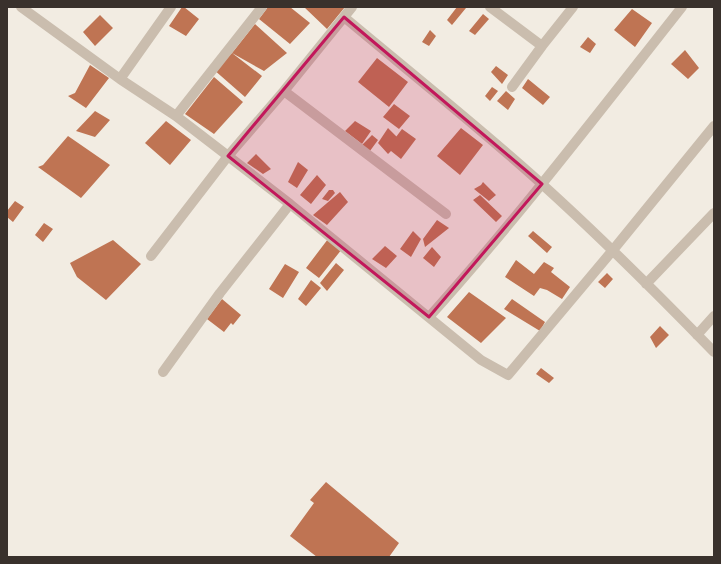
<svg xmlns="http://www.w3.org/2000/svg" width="721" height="564" font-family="Karla,sans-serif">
<rect width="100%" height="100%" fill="#f2ece2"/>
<path fill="#bf7453" d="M182,7H184L199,19L186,36L169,26Z
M268,7H290L310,23L290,44L259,19Z
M304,7H345L327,29Z
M457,7L466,8L452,25L447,20Z
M632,9L652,23L635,47L614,30Z
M483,14L489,19L475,35L469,31Z
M100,15L113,28L95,46L83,32Z
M255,24L287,53L264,71L232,53Z
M430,30L436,36L429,46L422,42Z
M588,37L596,44L590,53L580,47Z
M685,50L699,68L688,79L671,64Z
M232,53L262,76L245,97L213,69Z
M377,58L408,82L389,107L358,82Z
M90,65L109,78L86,108L68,96L75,93Z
M496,66L508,75L502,84L491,72Z
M214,77L243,102L214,134L185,114Z
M528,79L550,97L543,105L522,88Z
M492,87L498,91L490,101L485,96Z
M506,91L515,99L508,110L497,101Z
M394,104L410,116L399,129L383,117Z
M95,111L110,120L95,137L76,131Z
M166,121L191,140L170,165L145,143Z
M355,121L371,131L362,144L345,131Z
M388,128L400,140L404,143L396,137L402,129L416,139L401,159L391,151L388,154L378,143Z
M461,128L483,145L460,175L437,156Z
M372,135L378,140L367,155L361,146Z
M68,136L110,165L81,198L38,167L43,165Z
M256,154L271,169L263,174L247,163Z
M298,162L308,170L297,188L288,182Z
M317,175L326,185L311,204L300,195Z
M483,182L496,195L489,201L474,189L481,185Z
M329,190H333L335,193L328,201L322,199Z
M340,192L348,202L327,225L313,215Z
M480,195L502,216L496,222L473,200Z
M15,201L24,207L13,222L7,217V211Z
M437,220L449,228L425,247L423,239Z
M44,223L53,229L43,242L35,235Z
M413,231L421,239L411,257L400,249Z
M533,231L552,247L547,253L528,236Z
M328,239L342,249L319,278L306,268Z
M113,240L141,264L106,300L77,277L70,263Z
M385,246L397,256L386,268L372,259Z
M432,247L441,257L434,267L423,258Z
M516,260L534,274L544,262L554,268L551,272L570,287L562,299L547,290L540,288L534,296L505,277Z
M336,263L344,270L327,291L320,283Z
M285,264L299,272L283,298L269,289Z
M607,273L613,279L605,288L598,282Z
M311,280L321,288L306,306L298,299Z
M469,292L506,318L481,343L447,317Z
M222,299L241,315L233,325L231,323L224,332L207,319Z
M512,299L545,322L540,331L504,309Z
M660,326L669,335L656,348L650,337Z
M541,368L554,378L549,383L536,374Z
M326,482L399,543L389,557H317L290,536L314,503L310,500Z"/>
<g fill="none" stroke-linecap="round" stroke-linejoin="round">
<path stroke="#cabdae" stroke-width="10" d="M21,7L120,79
M171,7L120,79L176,116L228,156L284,91L352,7
M490,7L542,46L573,7
M344,17C399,63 455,108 509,155C581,217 648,284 714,352
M512,87L542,46
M284,91L446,214
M176,116L262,7
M151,256L228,156L290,204L481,360L508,375L613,250L714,126
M646,284L714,213
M429,317C518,218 599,112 682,7
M697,335L714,316
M163,372L220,293L290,204"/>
</g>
<path fill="#c2185b" fill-opacity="0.2" stroke="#c2185b" stroke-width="3" stroke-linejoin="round" d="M344,17L542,184L429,317L228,156Z"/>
<rect width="721" height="564" fill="none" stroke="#39312c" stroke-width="16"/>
</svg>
